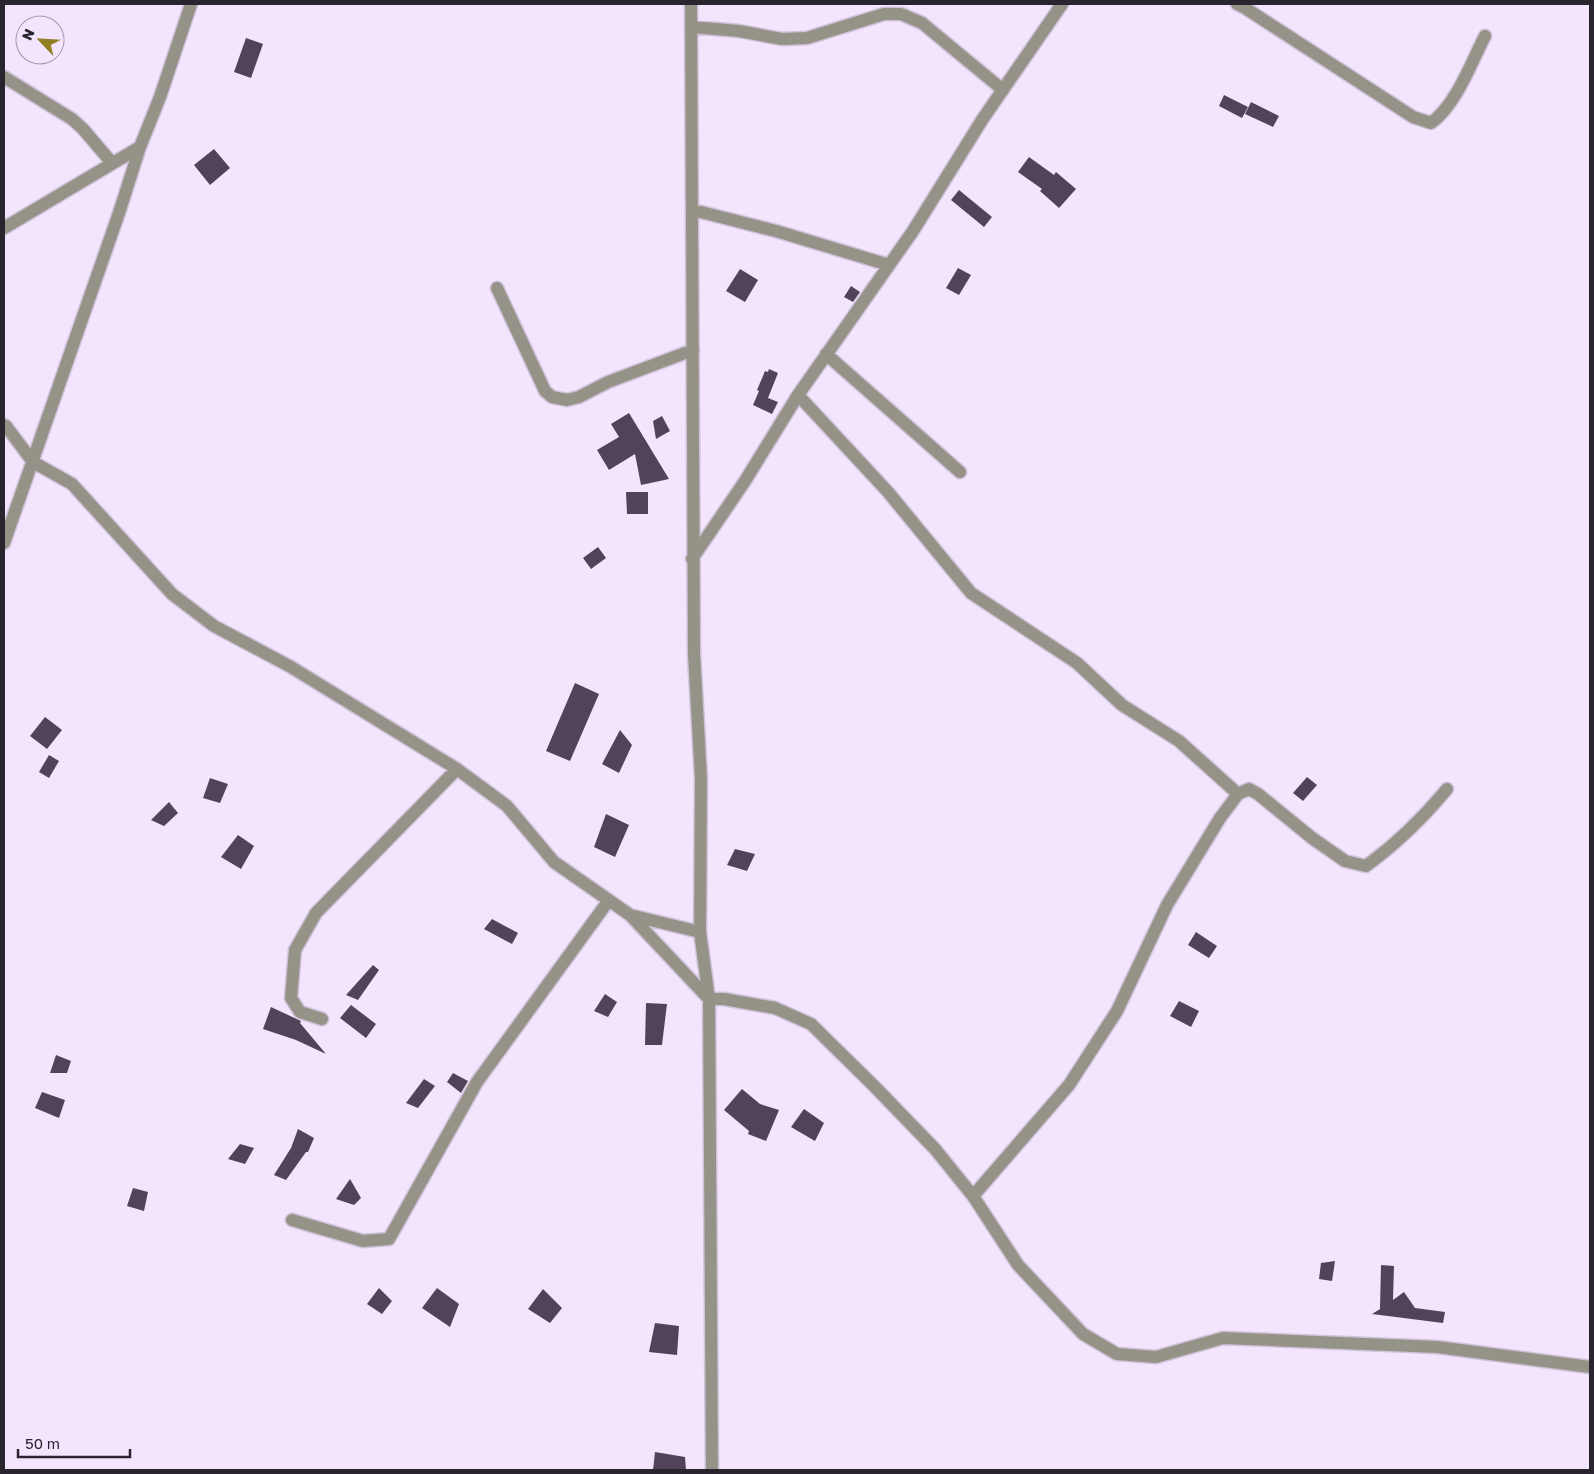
<svg xmlns="http://www.w3.org/2000/svg" width="1594" height="1474" font-family="'Golos Text',sans-serif">
<rect width="100%" height="100%" fill="#f4e5ff"/>
<path fill="#514459" d="M246,38L263,44L251,78L234,72Z
M1224,95L1248,107L1242,118L1219,106Z
M1251,102L1279,116L1273,127L1245,114Z
M214,149L230,168L210,185L194,165Z
M1029,157L1054,175L1056,172L1076,189L1059,208L1040,191L1042,189L1018,172Z
M959,190L992,217L984,227L951,200Z
M958,268L971,275L959,295L946,288Z
M740,269L758,280L745,302L726,291Z
M851,286L860,292L853,302L844,297Z
M769,369L778,373L768,398L778,402L772,414L753,405L759,391L757,390L765,371L768,372Z
M629,413L669,479L641,485L635,454L609,470L597,450L619,437L611,424Z
M662,416L670,431L656,439L653,421Z
M626,492H648V514H627Z
M598,547L606,558L591,569L583,558Z
M575,683L599,694L570,761L546,751Z
M45,717L62,730L47,749L30,736Z
M620,730L632,745L619,773L602,764Z
M49,755L59,761L49,778L39,772Z
M1307,777L1317,785L1303,801L1293,793Z
M210,778L228,784L220,803L203,798Z
M169,802L178,813L164,826L151,820Z
M606,814L629,825L615,857L594,847Z
M238,835L254,846L241,869L221,857Z
M735,849L755,854L747,871L727,865Z
M492,919L518,933L512,944L484,929Z
M1196,932L1217,946L1209,958L1188,945Z
M373,965L379,970L358,1000L346,995Z
M605,994L617,1002L608,1017L594,1011Z
M1179,1001L1199,1011L1191,1027L1170,1016Z
M646,1003L667,1004L662,1045H645Z
M351,1005L376,1024L366,1038L340,1018Z
M271,1007L301,1021L300,1023L326,1054L296,1040L263,1029Z
M56,1055L71,1061L67,1073H50Z
M453,1073L468,1081L461,1093L447,1082Z
M424,1079L435,1086L418,1108L406,1103Z
M742,1089L760,1104L779,1110L766,1141L748,1134L749,1131L724,1110Z
M42,1092L65,1100L59,1118L35,1108Z
M804,1109L824,1123L815,1141L791,1127Z
M298,1129L314,1138L308,1152H306L286,1180L274,1175L291,1148Z
M240,1144L254,1148L245,1164L228,1159Z
M350,1179L361,1198L354,1205L336,1199Z
M133,1188L148,1192L144,1211L127,1206Z
M1335,1261L1332,1281L1319,1279L1321,1263Z
M1381,1265L1394,1266L1393,1300L1404,1292L1415,1308L1445,1312L1443,1323L1372,1314L1380,1309Z
M379,1288L392,1301L382,1314L367,1304Z
M437,1288L459,1304L450,1327L422,1308Z
M543,1289L562,1308L550,1323L528,1309Z
M655,1323L679,1326L677,1355L649,1352Z
M655,1452L685,1457L686,1470H653Z"/>
<g fill="none" stroke-linecap="round" stroke-linejoin="round">
<defs>
<path id="minor" d="M691,4L694,653L701,779L700,932L709,999L712,1470
M1237,4L1245,8L1413,117L1431,123C1456,105 1471,63 1485,36
M692,27L739,31L782,39L807,38L884,14H901L922,23L1003,90
M4,77L72,119L83,129L112,163
M693,210L776,231L889,265
M4,228L140,147
M497,288L545,391L552,397L567,400L579,397L608,382L693,350
M826,354L960,472
M798,395L888,492L971,593L1077,663L1122,705L1179,741L1238,794
M4,425L6,426L33,462L72,484L172,594L214,626L291,667L457,769L507,806L554,862L630,915L700,932
M4,543L119,213L140,147L160,97L191,4
M692,559L745,481L798,395L913,231L982,120L1062,4
M630,915L709,999H724L775,1008L811,1024L875,1087L935,1149L973,1196L1018,1265L1083,1334L1117,1354L1156,1357L1223,1338L1437,1347L1590,1367
M322,1019L300,1012L291,998L295,950L316,913L457,769
M973,1196L1069,1085L1117,1011L1167,905L1220,818L1238,794L1249,789L1258,794L1312,838L1345,861L1366,866C1396,844 1423,818 1447,789
M292,1220L363,1241L389,1239L477,1082L609,900"/>
</defs>
<use href="#minor" stroke="#cfc2d9" stroke-width="15"/>
<use href="#minor" stroke="#959387" stroke-width="12"/>
</g>
<rect width="1594" height="1474" fill="none" stroke="#29242d" stroke-width="10"/>
<g transform="translate(40 40) rotate(295)"><circle r="24" fill="#f4e5ff" stroke="#a398ab"/>
<path d="M0-4L9 19L0 12L-9 19Z" fill="#917f26"/>
<text y="-8" font-size="14" font-weight="bold" text-anchor="middle" fill="#29242d">N</text>
</g>
<path d="M18 1449v8h112v-8" fill="none" stroke="#29242d" stroke-width="2.5"/>
<text x="25" y="1449" font-size="15" fill="#29242d" stroke="#f4e5ff" stroke-width="4" paint-order="stroke">50 m</text>
</svg>
